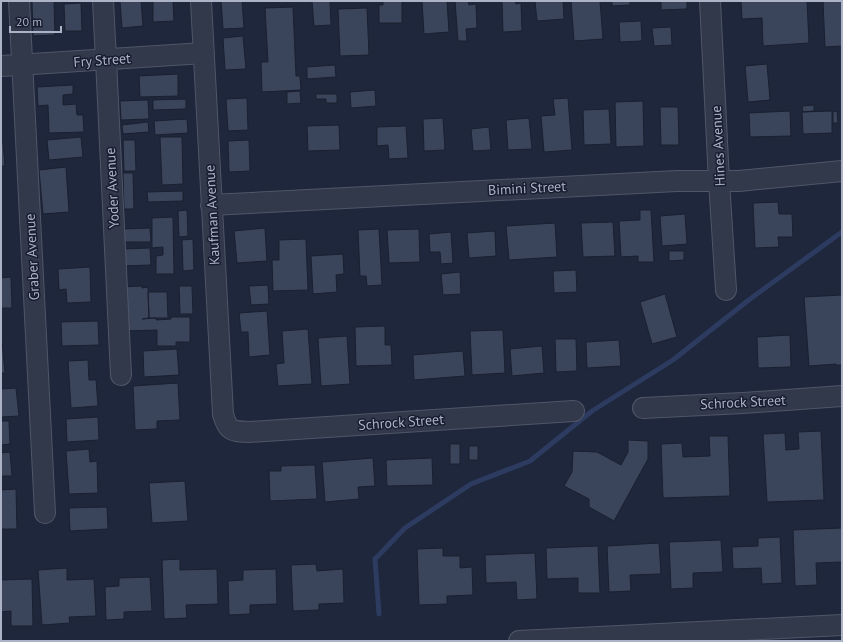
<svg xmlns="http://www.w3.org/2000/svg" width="843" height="642" font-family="'PT Sans',sans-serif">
<rect width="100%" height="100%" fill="#1e273b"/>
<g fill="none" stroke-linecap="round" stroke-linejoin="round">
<path stroke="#2d3b60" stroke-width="5" d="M379,614L375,559L405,528L471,484L530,461L592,411L673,360L750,299L842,232"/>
</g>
<path fill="#3a445b" stroke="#1a2031" d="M32,1H54L55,35L33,36Z
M120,1H141L143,26L122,28Z
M153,1H173L174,21L153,22Z
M221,1H242L244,28L223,29Z
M312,1H330L331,25L314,26Z
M383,1H402V23H379V5H383Z
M422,1H447L449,32L424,34Z
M455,1H468L469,5L476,4L477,28L466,29L467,41H458Z
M502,1H515L516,4L521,3L522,31L503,32Z
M535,1H563L564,19L537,21Z
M571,1H600L603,39L574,41Z
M612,1H630V5L612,6Z
M661,1H687V9L661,10Z
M741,1H807L809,43L763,46L762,18L742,19Z
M823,1H842V46L825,47Z
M81,3L82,31H65L64,4Z
M293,7L296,76H300L301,90L262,92L261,62H268L265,8Z
M367,8L369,55L340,56L338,9Z
M641,21L642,41L620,42L619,22Z
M671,27L672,45L654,46L652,28Z
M243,36L246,69L225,70L223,38Z
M767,64L770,100L748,102L745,66Z
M335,65L336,77L307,79V67Z
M178,74V96L140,97L139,76Z
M73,85V94L63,95V105L76,104L77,115H83L84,132L49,133L48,105L38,106L37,87Z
M375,90L376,106L351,108L350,92Z
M300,91L301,103L287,104V92Z
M316,94H337V103H326V99H316Z
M247,98L248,130L228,131L226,99Z
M568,98L572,150L544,152L541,116L555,115L553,99Z
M186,99V109L153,110V100Z
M148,100L149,119L121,120L120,101Z
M643,101L644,146L616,147L615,102Z
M814,105V111L803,112L802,106Z
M660,107H678L679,145H661Z
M609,109L611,144L584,145L583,110Z
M790,111L791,136L750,137L749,113Z
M832,111V133L803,134L802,112Z
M837,111L838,123H833V112Z
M443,118L445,150L424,151L423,119Z
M529,118L532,149L508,150L506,120Z
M187,119L188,133L155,135L154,121Z
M148,122L149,132L123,134L122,125Z
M339,125L340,150L308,151L307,126Z
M406,126L408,158L389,159L388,145L377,146V127Z
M489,127L491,150L473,151L471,129Z
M81,137L83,157L49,160L47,140Z
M160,137H182L183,184L162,185Z
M123,140H135L136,171H124Z
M249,140L250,171L229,172L228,141Z
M1,143H3L5,166H1Z
M66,167L69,212L43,214L39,170Z
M123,173H133L134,209H124Z
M183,191V201L148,202L147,192Z
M778,202L779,214H792L793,237H778L779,247L755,248L753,203Z
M187,210L188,236L179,237L178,211Z
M640,210H651L654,262H638V256L621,257L619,221L640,220Z
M685,214L687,244L662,246L660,216Z
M173,217L174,274H156V256L163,255V247L152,248V218Z
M613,222L615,256L583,257L581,223Z
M555,223L557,257L509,260L506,226Z
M150,228L151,242H123L122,229Z
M265,228L267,261L237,263L234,231Z
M379,229L382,285L367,286L366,276H360L358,230Z
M419,229L420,262L389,263L387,230Z
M495,231L496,256L469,258L467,233Z
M451,232L453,263L441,264L440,252H430L429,234Z
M193,239L194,270L183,271L182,240Z
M306,239L308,290L273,291L272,260H279V240Z
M150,248L151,265L123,266L122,249Z
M669,251H684V260L669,261Z
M343,254L344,274L336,275L337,292L313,294L311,256Z
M90,267L91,302L67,303L66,289L59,290L58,269Z
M576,270L577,292L554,293L553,271Z
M460,272L461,294L443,295L441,274Z
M11,277L12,308H1V278Z
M268,285L269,304L251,305L249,286Z
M142,286V288L148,287L149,318L142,319L156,318V320L171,319V317H190V342H176V346H157V330L124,331L121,287Z
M179,286H192L193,314H180Z
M148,292H167L168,318H149Z
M665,294L677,337L652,344L640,302Z
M842,295V365H836V364L809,366L804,297Z
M267,311L270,355L249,357L248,332H241L239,313Z
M98,321L99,345L62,346L61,322Z
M385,326V345H391L392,365L356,366L355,327Z
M308,329L312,384L278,386L276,364L284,363L282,331Z
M503,330L505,373L472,375L470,331Z
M790,335L791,367L758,368L757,337Z
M347,336L350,384L321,386L318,338Z
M555,339H576L577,371L556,372Z
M619,340L621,366L587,368L586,342Z
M1,341H2L5,373H1Z
M542,346L544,373L512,376L510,349Z
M177,349L179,375L144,377L143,351Z
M463,351L465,376L414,380L413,355Z
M88,360L89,380H96L98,406L71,408L68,361Z
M178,383L180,420L157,421V429L135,430L133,386Z
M16,388L19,416L1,417V389Z
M98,417L99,440L67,442L66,419Z
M1,421H9L10,444L1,445Z
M821,431L824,500L767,502L763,434L785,433L786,450L799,449L798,432Z
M709,436H728L730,496L663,498L661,444L682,443L683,457L710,456Z
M628,440L648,441V459L614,521L589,507V499L564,486L572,472L573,451L597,452L621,465L628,452Z
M450,444H460V464H450Z
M469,446H478V460H469Z
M89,449L90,462L97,461L98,493L69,494L66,451Z
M10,452L12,476H1V453Z
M373,458L375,486L358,487L359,499L325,502L322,462Z
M432,458L433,485L387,486L386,460Z
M315,465L317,499L270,501L269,471H281V466Z
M185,481L188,521L152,523L149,483Z
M16,489L17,529H1V490Z
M107,507L108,529L70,531L69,508Z
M842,528V562L816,563L817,585L795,586L793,530Z
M780,537L782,583L762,584L761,568L733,569L732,547L758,546V538Z
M721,540L723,572L693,573V588L671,589L669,542Z
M659,543L661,574L630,575L631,591L609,592L607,546Z
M598,546L600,593H578V578L547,579L546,548Z
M443,548V556H460V568L472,567L473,595L447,596V604L419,605L417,549Z
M535,553L537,599L517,600L516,582L486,583L485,555Z
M180,559V570L217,569L218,604L186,605L187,618L164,619L162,560Z
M316,564L317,571L343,569L344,603L319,604V610L293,611L291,565Z
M67,568V580L94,579L96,616L69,617L70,623L42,625L38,570Z
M276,569L277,604L250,605V614L229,615L228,581L243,580V570Z
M150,577L152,611L124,612V619L106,620L105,587L119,586V578Z
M32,579L33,626H11V611L1,612V580Z"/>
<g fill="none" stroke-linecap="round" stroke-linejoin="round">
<defs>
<path id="minor" d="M19,1L45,513
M103,1L106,60L121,375
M201,1L223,414C228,432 232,431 249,432L574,411
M710,1L719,181L726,290
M1,66L204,53
M211,205L677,181H739L842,171
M643,408L743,403L842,396
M519,641L842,625"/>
</defs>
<use href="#minor" stroke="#505668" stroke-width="22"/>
<use href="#minor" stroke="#32394b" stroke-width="20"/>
</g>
<g text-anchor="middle" stroke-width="3" stroke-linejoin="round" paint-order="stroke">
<g font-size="14" fill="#adb3c7" stroke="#181e2f">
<text transform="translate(102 60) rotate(-4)" y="5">Fry Street</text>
<text transform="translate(718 146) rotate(-93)" y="5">Hines Avenue</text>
<text transform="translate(112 188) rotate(-93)" y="5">Yoder Avenue</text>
<text transform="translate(527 188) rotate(-3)" y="5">Bimini Street</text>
<text transform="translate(212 215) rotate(-93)" y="5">Kaufman Avenue</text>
<text transform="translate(32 257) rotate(-93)" y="5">Graber Avenue</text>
<text transform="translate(743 402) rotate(-3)" y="5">Schrock Street</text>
<text transform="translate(401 422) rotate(-4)" y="5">Schrock Street</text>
</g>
</g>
<rect width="843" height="642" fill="none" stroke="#adb3c7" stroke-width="4"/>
<path d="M10 26v6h51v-6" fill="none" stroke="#adb3c7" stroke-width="2"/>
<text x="16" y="26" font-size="12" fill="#adb3c7" stroke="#181e2f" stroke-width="3" paint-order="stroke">20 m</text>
</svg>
